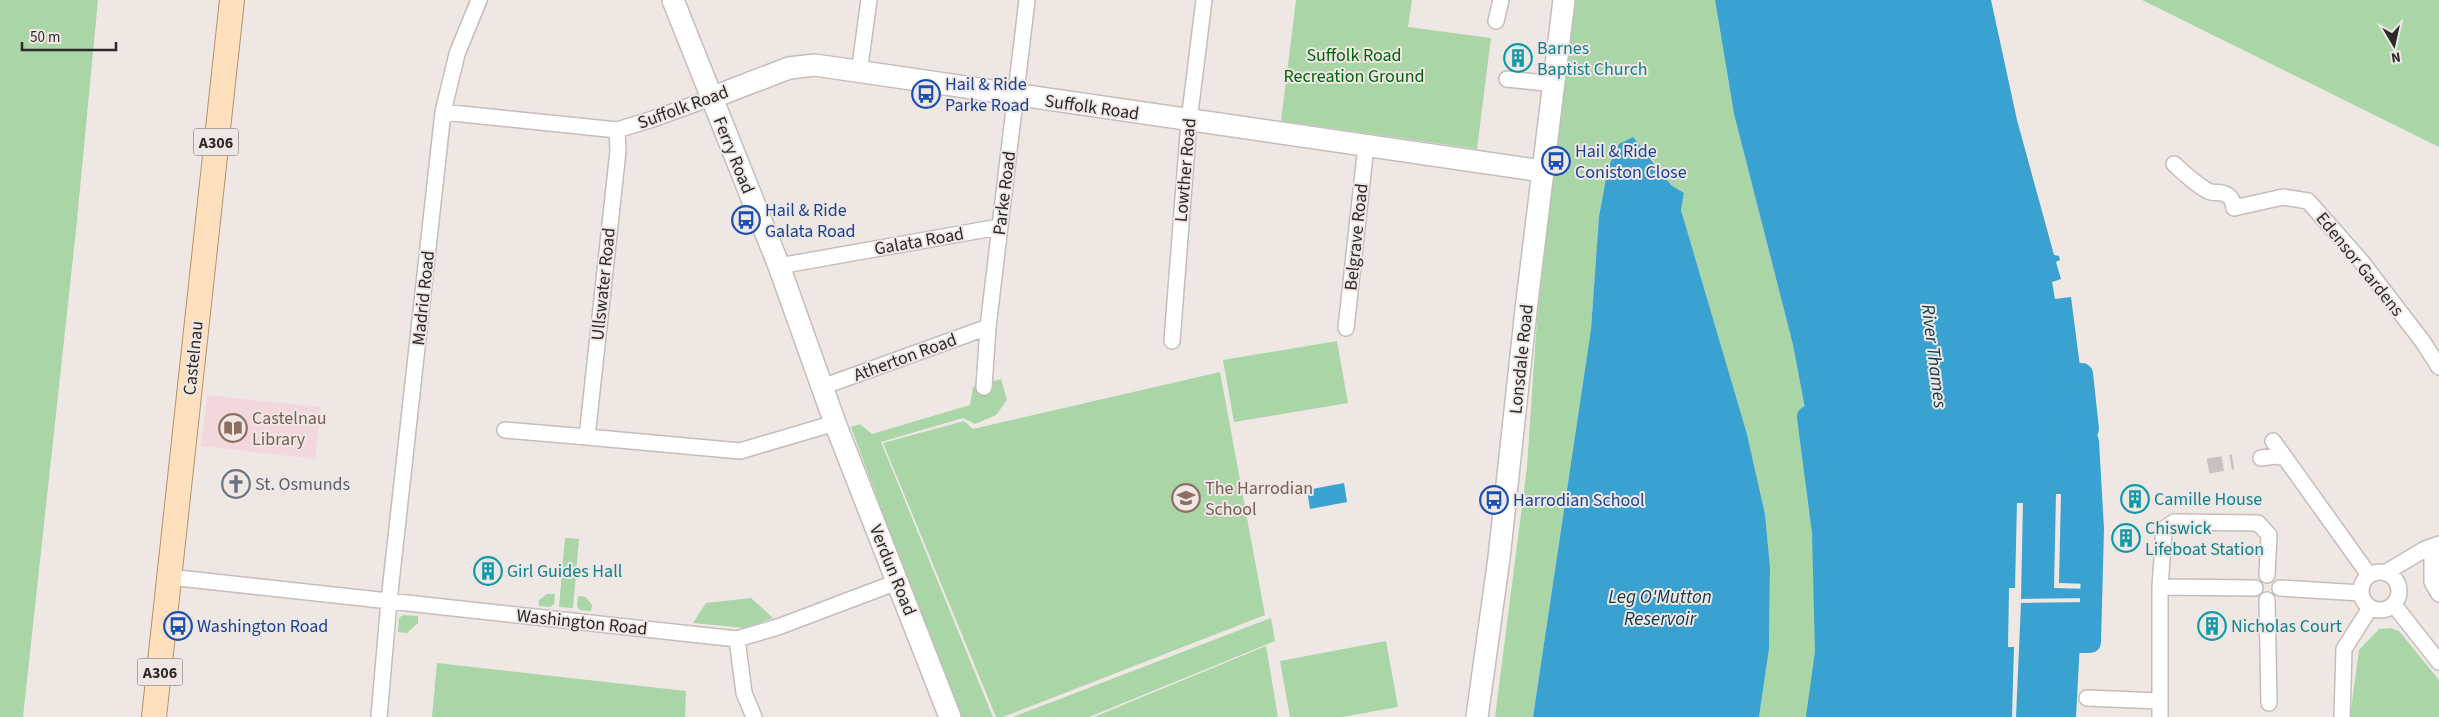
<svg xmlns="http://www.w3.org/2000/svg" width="2439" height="717" font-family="'Source Sans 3',sans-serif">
<rect width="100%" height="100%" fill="#efe7e4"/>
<path fill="#f2d7dc" d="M207,395L321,407L315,459L201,446Z"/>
<path fill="#a9d5a7" d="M0,0H98L76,230L23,717H0Z
M1296,0H1412L1408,27L1491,38L1477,149L1281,121Z
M1573,0H1715L1734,114L1793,345L1817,472L1823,532L1826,652L1817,717H1759L1769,649L1770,567L1765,514L1747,434L1681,210L1684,193L1671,185L1649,155L1608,168L1599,216L1591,329L1533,717H1495L1527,467L1537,320Z
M2142,0H2439V147Z
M1337,341L1348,403L1234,422L1223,360Z
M1220,372L1265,615L1003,717H996L883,443L964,421L973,429Z
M1001,379L1007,400L996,415L975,424L963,418L881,442L993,717H958L851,427L860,424L872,434L970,405L973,387Z
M565,538L579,539L573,608L559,607Z
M547,594H555L554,604L550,607L539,606V600Z
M578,596L586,597L592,605L591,611L580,610L577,606Z
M751,598L773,618L745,628L693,623L706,603Z
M403,615L418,616V623L407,633L398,632L399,618Z
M1271,618L1275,641L1089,717H1013Z
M2391,628L2399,631L2439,680V717H2350L2359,650L2379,629Z
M1386,641L1398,707L1342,717H1290L1280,661Z
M1266,646L1278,717H1094Z
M437,663L686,691L685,717H432Z"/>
<path fill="#3aa2d0" d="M1715,0H1991L2017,120L2054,255L2059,256L2060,260L2056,262L2061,279L2052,282L2055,299L2071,297L2088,429L2073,430L2074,441H2088L2093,529L2090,642H2069L2065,717H1817L1826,652L1823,532L1817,472L1793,345L1734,114Z
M1633,137L1671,185L1684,193L1681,210L1747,434L1765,514L1770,567L1769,649L1759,717H1533L1591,329L1599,216L1608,168L1619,144Z
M1344,483L1347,502L1310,509L1307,490Z"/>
<path fill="#efe7e4" d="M2056,494H2061L2059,583L2091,584L2090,589L2054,588Z
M2017,503H2023L2021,599L2090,598V602L2021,603L2016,717H2012L2014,647H2008L2009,588H2015Z"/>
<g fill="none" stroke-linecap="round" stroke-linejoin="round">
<path stroke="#3aa2d0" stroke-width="22" d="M2055,378L2082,374L2088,429L2073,430L2074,441H2088L2093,529L2090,642H2069L2065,717
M1817,717L1826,652L1823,532L1808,417L1836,402"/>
<path stroke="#c8c1be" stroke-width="15" stroke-dasharray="15 8" stroke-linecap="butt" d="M2208,466L2233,462"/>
<defs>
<path id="street" d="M1496,21L1501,0
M859,73L869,0
M1507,79L1554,84
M443,112L617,130L653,119L711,98
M617,130L618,151L587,437L740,451L835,423
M2174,164C2185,174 2195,184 2208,191C2214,194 2221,191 2227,195C2232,198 2233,202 2234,208L2283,197L2308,201L2361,261L2423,342L2439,367
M779,266L999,227
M1346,328L1366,146
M1172,341L1189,121L1204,0
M822,387L988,327
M984,387L988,327L1027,0
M505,430L587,437
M2273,441L2369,575
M2261,458L2275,456L2285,458
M2432,552V582L2439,594
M2361 591a19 19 0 1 1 38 0a19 19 0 1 1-38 0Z
M2385,573L2425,549L2439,544
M169,577L737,639L778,627L897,582
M2160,587L2255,588
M2280,588L2361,593
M2267,600L2269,703
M2394,605L2439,662
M737,639L744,693L754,717
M2087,698L2160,701
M379,717L389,601L443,112L457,54L479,0
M2160,717V587L2164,529L2174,522L2258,523L2269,535L2267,575
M2342,717L2344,649L2370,608"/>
<path id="secondary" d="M673,0L779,266L835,423L950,717
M711,98L789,68L815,65L1542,171
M1477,717L1499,558L1527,301L1564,0"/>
<path id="primary" d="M154,717L232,0"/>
</defs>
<use href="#street" stroke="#c4bdba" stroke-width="18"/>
<use href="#secondary" stroke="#c4bdba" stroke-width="24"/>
<use href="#primary" stroke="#b4926e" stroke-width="26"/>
<use href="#street" stroke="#fff" stroke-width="15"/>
<use href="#secondary" stroke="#fff" stroke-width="21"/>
<use href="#primary" stroke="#fee0be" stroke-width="24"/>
</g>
<defs>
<symbol id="building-ring" viewBox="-11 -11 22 22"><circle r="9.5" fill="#efe7e4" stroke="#0f9aa8" stroke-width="1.5"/><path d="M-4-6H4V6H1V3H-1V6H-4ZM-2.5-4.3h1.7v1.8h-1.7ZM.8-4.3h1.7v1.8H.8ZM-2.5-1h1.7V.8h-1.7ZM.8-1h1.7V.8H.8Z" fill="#0f9aa8"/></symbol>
<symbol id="bus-ring" viewBox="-11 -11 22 22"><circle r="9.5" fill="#efe7e4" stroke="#1a4fb4" stroke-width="1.5"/><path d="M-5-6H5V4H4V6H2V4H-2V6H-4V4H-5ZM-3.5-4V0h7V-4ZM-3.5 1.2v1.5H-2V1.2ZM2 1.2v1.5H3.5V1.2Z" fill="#1a4fb4"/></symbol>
<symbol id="library-ring" viewBox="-11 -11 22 22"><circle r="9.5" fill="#efe7e4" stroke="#8d6e63" stroke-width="1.5"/><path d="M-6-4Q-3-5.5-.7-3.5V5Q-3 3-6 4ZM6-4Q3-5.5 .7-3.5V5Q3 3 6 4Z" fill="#8d6e63"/></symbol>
<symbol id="church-ring" viewBox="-11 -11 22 22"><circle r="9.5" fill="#efe7e4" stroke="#6b7280" stroke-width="1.5"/><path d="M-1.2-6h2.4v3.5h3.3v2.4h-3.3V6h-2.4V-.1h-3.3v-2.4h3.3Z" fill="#6b7280"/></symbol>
<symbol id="school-ring" viewBox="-11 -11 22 22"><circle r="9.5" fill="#efe7e4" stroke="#8d6e63" stroke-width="1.5"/><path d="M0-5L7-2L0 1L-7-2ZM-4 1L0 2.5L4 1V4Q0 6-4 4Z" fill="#8d6e63"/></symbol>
</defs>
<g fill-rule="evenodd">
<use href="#building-ring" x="1502" y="42" width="32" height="32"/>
<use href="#bus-ring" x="910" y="78" width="32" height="32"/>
<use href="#bus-ring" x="1540" y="145" width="32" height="32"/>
<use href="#bus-ring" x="730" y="204" width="32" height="32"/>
<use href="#library-ring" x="217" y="412" width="32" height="32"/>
<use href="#church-ring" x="220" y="468" width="32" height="32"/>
<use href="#school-ring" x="1170" y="482" width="32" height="32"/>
<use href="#building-ring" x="2119" y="483" width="32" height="32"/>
<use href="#bus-ring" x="1478" y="484" width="32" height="32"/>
<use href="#building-ring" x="2110" y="522" width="32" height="32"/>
<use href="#building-ring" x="472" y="555" width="32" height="32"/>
<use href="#bus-ring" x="162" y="610" width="32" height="32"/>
<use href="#building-ring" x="2196" y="610" width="32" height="32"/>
</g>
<g text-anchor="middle" stroke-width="4" stroke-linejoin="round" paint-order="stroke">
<g fill="#efe7e4" stroke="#666260" stroke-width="1">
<rect x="193.5" y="128.5" width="45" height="27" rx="4"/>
<rect x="137.5" y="658.5" width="45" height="27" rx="4"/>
</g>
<g font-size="16" font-weight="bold" fill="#2c2928">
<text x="216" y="148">A306</text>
<text x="160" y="678">A306</text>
</g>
<g font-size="18" fill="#0d838f" stroke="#efe7e4" text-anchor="start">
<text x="1537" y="54">Barnes<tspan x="1537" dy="21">Baptist Church</tspan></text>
<text x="2154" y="505">Camille House</text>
<text x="2145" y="534">Chiswick<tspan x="2145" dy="21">Lifeboat Station</tspan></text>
<text x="507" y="577">Girl Guides Hall</text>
<text x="2231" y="632">Nicholas Court</text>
</g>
<g font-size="18" fill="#00650a" stroke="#efe7e4">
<text x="1354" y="61">Suffolk Road<tspan x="1354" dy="21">Recreation Ground</tspan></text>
</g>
<g font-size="18" fill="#164399" stroke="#efe7e4" text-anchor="start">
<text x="945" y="90">Hail &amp; Ride<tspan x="945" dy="21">Parke Road</tspan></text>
<text x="1575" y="157">Hail &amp; Ride<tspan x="1575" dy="21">Coniston Close</tspan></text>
<text x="765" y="216">Hail &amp; Ride<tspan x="765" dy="21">Galata Road</tspan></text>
<text x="1513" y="506">Harrodian School</text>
<text x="197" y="632">Washington Road</text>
</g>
<g font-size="18" fill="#2c2928" stroke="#efe7e4">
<text transform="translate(683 107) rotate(-20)" y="6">Suffolk Road</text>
<text transform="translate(1092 107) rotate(8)" y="6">Suffolk Road</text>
<text transform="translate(734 155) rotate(68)" y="6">Ferry Road</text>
<text transform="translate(1185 170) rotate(-85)" y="6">Lowther Road</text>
<text transform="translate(1004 193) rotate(-83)" y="6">Parke Road</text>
<text transform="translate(1356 237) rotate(-84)" y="6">Belgrave Road</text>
<text transform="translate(919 241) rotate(-10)" y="6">Galata Road</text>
<text transform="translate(2360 264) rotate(51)" y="6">Edensor Gardens</text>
<text transform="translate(603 284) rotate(-84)" y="6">Ullswater Road</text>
<text transform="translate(423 298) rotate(-84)" y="6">Madrid Road</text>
<text transform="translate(905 357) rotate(-20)" y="6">Atherton Road</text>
<text transform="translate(193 358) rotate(-84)" y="6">Castelnau</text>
<text transform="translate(1521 359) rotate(-84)" y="6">Lonsdale Road</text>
<text transform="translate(893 570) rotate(68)" y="6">Verdun Road</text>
<text transform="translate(582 622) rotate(6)" y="6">Washington Road</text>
</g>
<g font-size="18" fill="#785e54" stroke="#efe7e4" text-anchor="start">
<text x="252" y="424">Castelnau<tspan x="252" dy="21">Library</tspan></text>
<text x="1205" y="494">The Harrodian<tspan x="1205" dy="21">School</tspan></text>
</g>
<g font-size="18" fill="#5b616d" stroke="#efe7e4" text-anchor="start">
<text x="255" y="490">St. Osmunds</text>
</g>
<g font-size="19" font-style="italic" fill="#0d3a4d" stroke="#efe7e4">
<text transform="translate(1935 356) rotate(83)" y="7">River Thames</text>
<text x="1660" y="603">Leg O'Mutton<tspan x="1660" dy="22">Reservoir</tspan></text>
</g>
</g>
<g transform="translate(2394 45) rotate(171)" stroke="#efe7e4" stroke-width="4" paint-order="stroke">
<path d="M0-4L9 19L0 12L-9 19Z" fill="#2c2928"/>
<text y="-8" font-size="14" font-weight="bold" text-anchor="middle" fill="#2c2928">N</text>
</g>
<path d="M22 42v8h94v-8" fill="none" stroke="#2c2928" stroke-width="2.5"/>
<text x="30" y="42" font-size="15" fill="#2c2928" stroke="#efe7e4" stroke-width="4" paint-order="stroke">50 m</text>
</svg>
